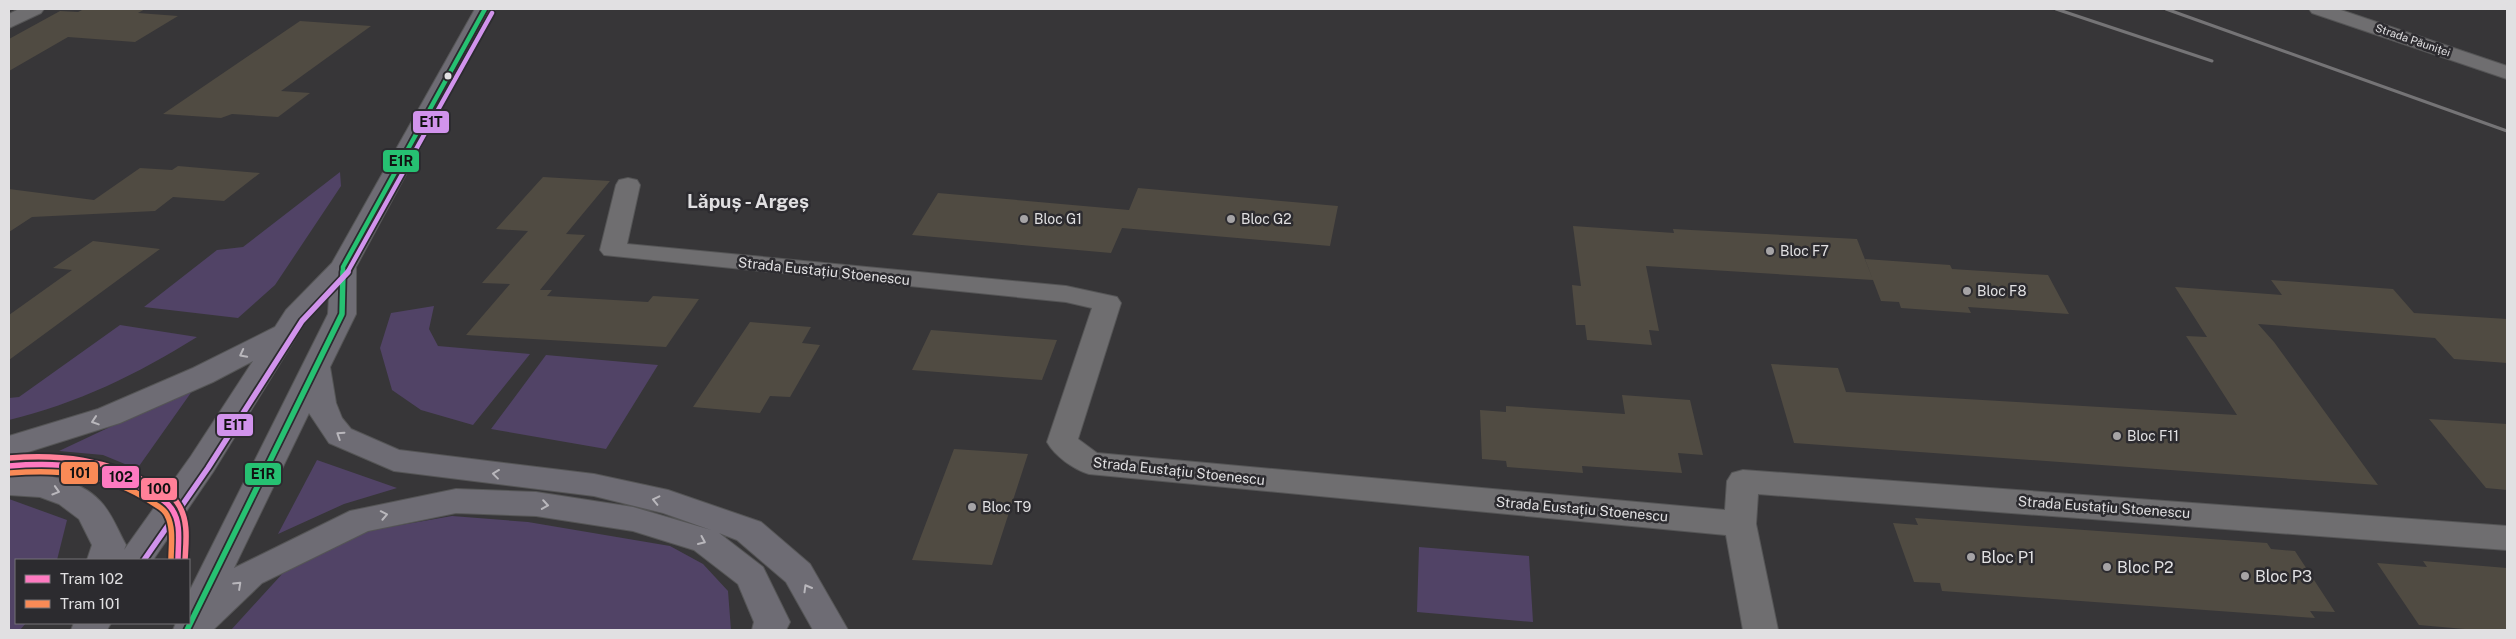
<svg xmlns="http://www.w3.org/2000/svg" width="2516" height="639" font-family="'Public Sans',sans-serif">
<rect width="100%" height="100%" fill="#373638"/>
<path fill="#514366" d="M340,172L341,186L275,285L238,318L144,307L217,250L243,247Z
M434,306L429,329L438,346L530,354L473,425L421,410L392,390L380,348L391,313Z
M120,325L197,337C138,374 76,404 9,420V398L19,397Z
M546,355L658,365L606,449L491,429Z
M195,387L137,469L103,455L59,451Z
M317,460L397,488L344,504L278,534Z
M9,499L67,520L57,560H16V623H26L20,630H9Z
M452,516L528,522L670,546L703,564L728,591L731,630H231L283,573L367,531Z
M1419,547L1529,556L1533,622L1417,612Z"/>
<path fill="#504b42" d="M84,9H145L138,13L178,16L135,42L68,37L9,71V39L60,11L78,12Z
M300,21L371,26L281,91L310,93L278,117L232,114L221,118L163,114Z
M178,166L260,173L224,201L173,197L155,211L32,217L9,232V189L94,200L140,168L172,170Z
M543,177L610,181L566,234L585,235L540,290H552L547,296L597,299L648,302L653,296L699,299L666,347L466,335L510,284L482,283L528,231L496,229Z
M1138,188L1338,206L1330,246L1122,228L1111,253L912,235L938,193L1129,210Z
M1573,226L1674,233L1673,229L1857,239L1873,280L1646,266L1659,331L1649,330L1652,345L1587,340L1585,325H1576L1572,285L1581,286Z
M93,241L160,249L9,360V315L72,270L53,268Z
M1865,259L1950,265L1952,269L2048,275L2069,314L1968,307L1971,313L1901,308L1899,302L1881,301Z
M2271,280L2393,289L2414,313L2507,319V363L2454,359L2435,338L2258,324L2274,342L2378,485L1794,443L1771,364L1838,368L1846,392L2237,415L2186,336L2207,337L2175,287L2282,295Z
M750,322L811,327L802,343L820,345L790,397L770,396L760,413L693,407Z
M931,330L1057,340L1042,380L912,370Z
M1622,395L1690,400L1703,455L1678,453L1682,473L1582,466L1583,473L1507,467L1506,461L1482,459L1480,410L1506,412V406L1625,414Z
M2429,419L2507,424V490L2486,488Z
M954,449L1028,454L992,565L912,560Z
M1915,518L2267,543L2271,549L2295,551L2335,612L2310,611L2315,618L1942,591L1940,583L1914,582L1893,523L1918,525Z
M2423,561L2507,568V630H2476L2419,625L2377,563L2427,567Z"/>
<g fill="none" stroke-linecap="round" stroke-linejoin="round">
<defs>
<path id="street" d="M19,9H44L41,13L9,28V14Z
M2309,9H2338L2507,66V79L2312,13Z
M628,178L637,180L640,185L627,244L1066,286L1117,297L1121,303L1078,439L1097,453L1725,510L1727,481L1732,473L1743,470L2507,526V550L1758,494L1756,524L1778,630H1743L1726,535L1089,474C1073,469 1055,456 1047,442L1092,308L1066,302L604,255L600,250L616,185L619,180Z"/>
<path id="primary" d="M475,9H495L356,267V314L330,367L336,403L342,418L351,429L399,450L594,474L668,490L761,522L810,564L848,630H813L786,582L737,540L719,533L763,567L790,622L786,630H752L754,622L738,584L694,550L633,531L536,516L456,513L368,531L262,583L213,630H173L176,623H189V592L328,314L329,297L306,321L213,472L153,560H87L92,545L79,519L59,504L40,497L9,495V473C38,472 79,478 100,501C112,513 118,531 126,545L124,550L191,456L253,361L213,382L120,423L9,458V436L98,409L193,368L275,327L286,310L332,263ZM309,413L329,443L394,471L594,496L663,513L711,530L633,507L536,492L456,489L350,511L234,568Z
M74,623H111L107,630H71Z"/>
</defs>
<use href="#street" stroke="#555556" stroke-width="2"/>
<use href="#primary" stroke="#555556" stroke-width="2"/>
<use href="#street" fill="#6f6e70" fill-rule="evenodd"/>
<use href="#primary" fill="#6e6c74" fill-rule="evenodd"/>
<path stroke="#757476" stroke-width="3" d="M2056,9L2212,61
M2166,9L2507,131"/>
<defs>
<path id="bus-1-far1" d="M343,273V267L485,9"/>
<path id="bus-1" d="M187,630L342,314L343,272"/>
<path id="bus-2-far1" d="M347,273L492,13"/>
<path id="bus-2" d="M144,560L208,468L302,321L348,272"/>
</defs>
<use href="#bus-1-far1" stroke="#2c2b2f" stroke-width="8"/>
<use href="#bus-1" stroke="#2c2b2f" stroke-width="9"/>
<use href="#bus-2-far1" stroke="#2c2b2f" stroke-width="8"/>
<use href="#bus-2" stroke="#2c2b2f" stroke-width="9"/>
<use href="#bus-1-far1" stroke="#26c172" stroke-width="4.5"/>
<use href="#bus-1" stroke="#26c172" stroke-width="5.5"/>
<use href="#bus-2-far1" stroke="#d193ec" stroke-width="4.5"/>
<use href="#bus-2" stroke="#d193ec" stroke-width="5.5"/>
<defs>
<path id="tram-1" d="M9,466C58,462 103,465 146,490C154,495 166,500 171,508C182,522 178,543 178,560"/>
<path id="tram-2" d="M10,473C60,469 107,473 150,501C156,505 164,508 167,515C174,528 171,546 171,560"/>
<path id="tram-3" d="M9,458C60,454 108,459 154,486C162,490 173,495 178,504C189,520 186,542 185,560"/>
</defs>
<use href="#tram-1" stroke="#2c2b2f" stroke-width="9"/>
<use href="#tram-2" stroke="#2c2b2f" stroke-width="9"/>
<use href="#tram-3" stroke="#2c2b2f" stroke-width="9"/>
<use href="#tram-1" stroke="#fe7ac1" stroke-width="5.5"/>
<use href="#tram-2" stroke="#f98a56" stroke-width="5.5"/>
<use href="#tram-3" stroke="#ff8098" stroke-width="5.5"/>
</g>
<defs><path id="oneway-chevron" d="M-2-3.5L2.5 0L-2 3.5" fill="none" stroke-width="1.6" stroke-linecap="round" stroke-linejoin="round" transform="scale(1.25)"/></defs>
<g stroke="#b9b7bc">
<use href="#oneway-chevron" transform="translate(243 354) rotate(153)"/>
<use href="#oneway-chevron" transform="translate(95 421) rotate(162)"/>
<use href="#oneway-chevron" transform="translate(340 435) rotate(-147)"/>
<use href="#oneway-chevron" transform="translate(496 474) rotate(-173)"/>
<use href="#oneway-chevron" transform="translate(56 491) rotate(17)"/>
<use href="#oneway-chevron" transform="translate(656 500) rotate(-167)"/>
<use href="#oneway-chevron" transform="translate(545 505) rotate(9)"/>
<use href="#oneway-chevron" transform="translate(384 515) rotate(-11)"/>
<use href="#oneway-chevron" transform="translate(702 541) rotate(24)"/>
<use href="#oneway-chevron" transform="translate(238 585) rotate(-43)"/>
<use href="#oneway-chevron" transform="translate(807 588) rotate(-120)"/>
</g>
<circle fill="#e1e0e2" stroke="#2c2b2f" stroke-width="2" cx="448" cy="76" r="4.5"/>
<g fill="#a6a4a6" stroke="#2c2b2f" stroke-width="2">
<circle cx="1024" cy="219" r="5"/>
<circle cx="1231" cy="219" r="5"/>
<circle cx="1770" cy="251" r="5"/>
<circle cx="1967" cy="291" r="5"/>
<circle cx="2117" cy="436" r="5"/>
<circle cx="972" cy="507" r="5"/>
<circle cx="1971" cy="557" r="5"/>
<circle cx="2107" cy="567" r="5"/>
<circle cx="2245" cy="576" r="5"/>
</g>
<g text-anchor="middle" stroke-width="5" stroke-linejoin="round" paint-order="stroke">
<g font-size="11" fill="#e1e0e2" stroke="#2c2b2f">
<text transform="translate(2413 40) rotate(19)" y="4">Strada Păuniței</text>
</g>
<g font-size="14" fill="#e1e0e2" stroke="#2c2b2f" text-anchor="start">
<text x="1034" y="224">Bloc G1</text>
<text x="1241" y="224">Bloc G2</text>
<text x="1780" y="256">Bloc F7</text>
<text x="1977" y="296">Bloc F8</text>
<text x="2127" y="441">Bloc F11</text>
<text x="982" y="512">Bloc T9</text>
</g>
<g font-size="14" fill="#e1e0e2" stroke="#2c2b2f">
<text transform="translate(824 271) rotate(6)" y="5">Strada Eustațiu Stoenescu</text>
<text transform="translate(1179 471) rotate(6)" y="5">Strada Eustațiu Stoenescu</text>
<text transform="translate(2104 507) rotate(4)" y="5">Strada Eustațiu Stoenescu</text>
<text transform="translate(1582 509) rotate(5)" y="5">Strada Eustațiu Stoenescu</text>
</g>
<g font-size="16" fill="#e1e0e2" stroke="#2c2b2f" text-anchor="start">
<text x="1981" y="563">Bloc P1</text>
<text x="2117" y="573">Bloc P2</text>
<text x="2255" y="582">Bloc P3</text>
</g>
<g font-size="19" font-weight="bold" fill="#e1e0e2" stroke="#2c2b2f">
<text x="748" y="208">Lăpuș - Argeș</text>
</g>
</g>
<g stroke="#2c2b2f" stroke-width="2">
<rect x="412" y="110" width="38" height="24" rx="5" fill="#d193ec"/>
<rect x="382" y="149" width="38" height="24" rx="5" fill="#26c172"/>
<rect x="216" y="413" width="38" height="24" rx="5" fill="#d193ec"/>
<rect x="60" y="461" width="39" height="24" rx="5" fill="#f98a56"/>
<rect x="244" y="462" width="38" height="24" rx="5" fill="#26c172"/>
<rect x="101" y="465" width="39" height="24" rx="5" fill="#fe7ac1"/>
<rect x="140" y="477" width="38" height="24" rx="5" fill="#ff8098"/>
</g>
<g font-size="14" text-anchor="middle" font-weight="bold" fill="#111">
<text x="431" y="127">E1T</text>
<text x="401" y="166">E1R</text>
<text x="235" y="430">E1T</text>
<text x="80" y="478">101</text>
<text x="263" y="479">E1R</text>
<text x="121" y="482">102</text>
<text x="159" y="494">100</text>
</g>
<rect width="2516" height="639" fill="none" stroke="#e1e0e2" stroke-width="20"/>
<rect x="15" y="559" width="175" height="65" fill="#2c2b2f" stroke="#747377"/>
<rect x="25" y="575" width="25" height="8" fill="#fe7ac1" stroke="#747377"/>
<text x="60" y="584" font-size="15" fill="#e1e0e2">Tram 102</text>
<rect x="25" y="600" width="25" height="8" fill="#f98a56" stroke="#747377"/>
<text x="60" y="609" font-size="15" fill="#e1e0e2">Tram 101</text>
</svg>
